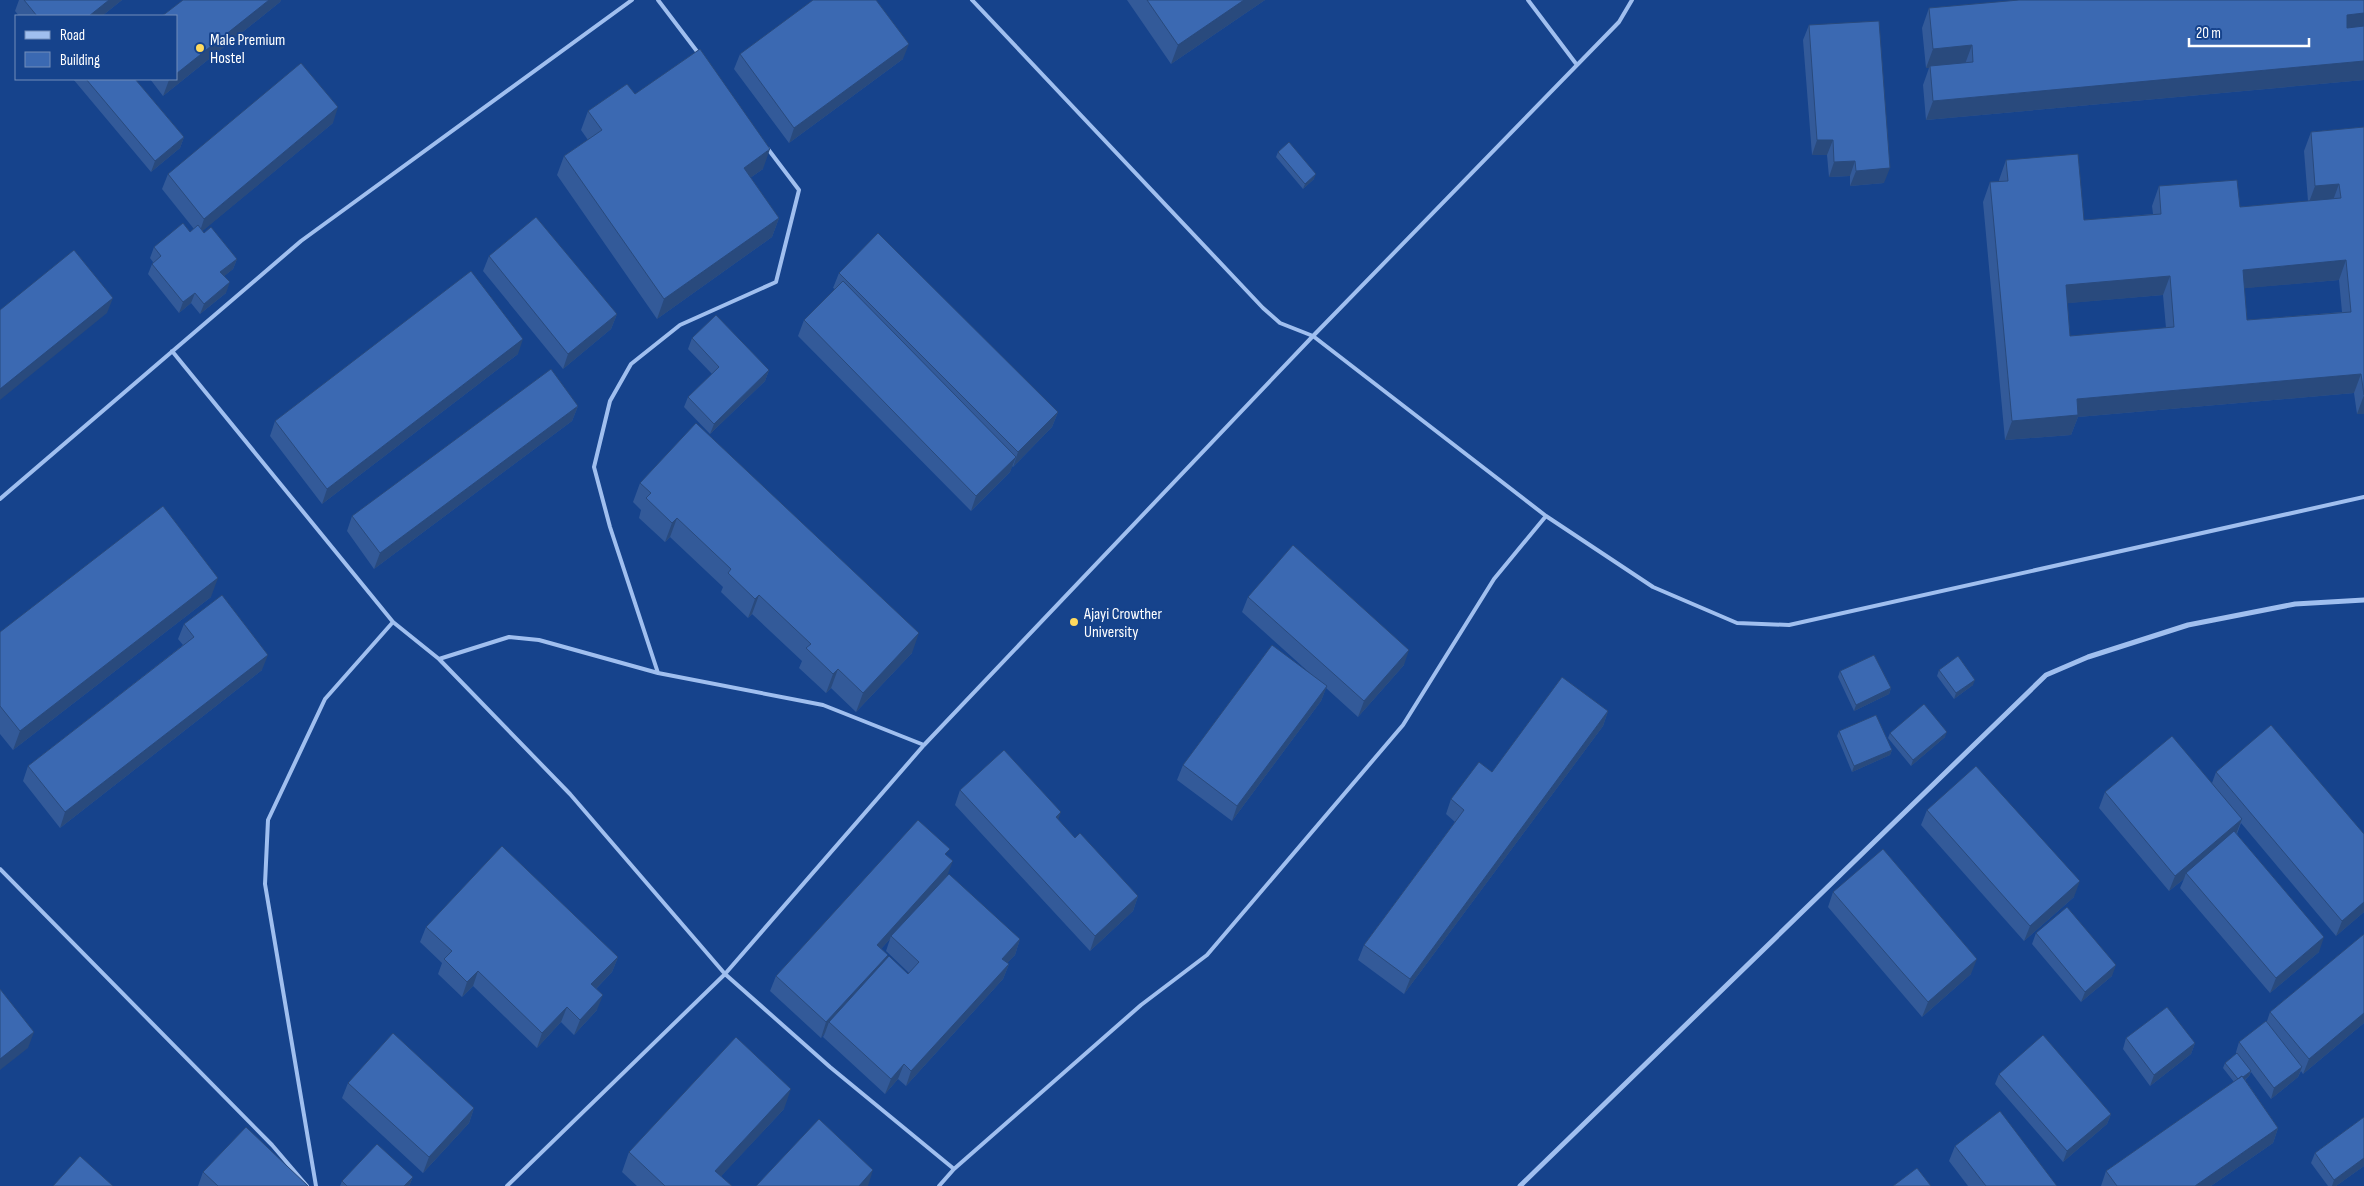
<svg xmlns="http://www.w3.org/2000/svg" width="2364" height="1186" font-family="'Sofia Sans Condensed',sans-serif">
<rect width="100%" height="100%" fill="#16438c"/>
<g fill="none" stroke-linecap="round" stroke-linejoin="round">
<path stroke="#a0bfef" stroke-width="4" d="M658,0L699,54
M972,0L1263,308L1280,323L1313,336L1546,516L1653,587L1737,623L1789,625L2364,497
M1528,0L1577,65
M172,351L393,622L439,659L570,794L725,974L830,1067L954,1169
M0,499L301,241L632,0
M439,659L509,637L539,640L658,673L823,705L924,745
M658,673L610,527L594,467L610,401L631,364L680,325L776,282L799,190L768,149
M0,869L272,1145L307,1186
M316,1186L265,884L268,820L325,699L393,622
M507,1186L725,974L924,745L1313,336L1619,22L1632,0
M939,1186L954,1169L1141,1005L1207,955L1403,725L1494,579L1546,516"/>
<path stroke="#a0bfef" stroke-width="5" d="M1520,1186L2046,675L2088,657L2188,625L2295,604L2364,600"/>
</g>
<path fill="#335a99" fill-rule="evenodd" d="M19,0H122L102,16H19L15,11Z
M183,0H281L280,2L163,96L150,79H176Z
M1127,0H1265L1171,64Z
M2364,0V80L1926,120L1923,85L1929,68H1926L1922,28L1929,8Z
M1809,25L1884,183L1850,186V176L1829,177L1827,155H1812L1803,40Z
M740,54L903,59L789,143L734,69Z
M73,79H135L184,137L180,148L151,172Z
M635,94L763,169L750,178L779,218L772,237L657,319L557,175L564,156L588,140L581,130L588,111Z
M333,123L202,231L237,259L233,269L224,276L226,293L200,314L191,303L179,313L148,274L152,264L153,262L150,258L154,247L190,232L194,229L162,189L168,174Z
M2364,127V414H2357L2354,393L2078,417L2071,435L2005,440L1983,202L1990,182H1999V180L2006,160L2084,220L2153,214L2152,206L2159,186L2240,207L2308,201L2304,151L2311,132ZM2339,280L2342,312L2247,320L2244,288ZM2163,295L2166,328L2070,336L2067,303Z
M1278,152L1314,179L1303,189L1276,157Z
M489,256L617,314L611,329L563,369L483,271Z
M839,273L1058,412L1052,427L1013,467L1012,466L1010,472L971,511L798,336L804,320L835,289L833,288Z
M692,338L769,370L765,381L710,434L684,407L688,397L712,374L688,349Z
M518,354L322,504L270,436L275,421Z
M578,406L572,421L374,569L347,531L352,516Z
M640,483L912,653L856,712L831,688L826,693L799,668L802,661L752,614L748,618L721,592L723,587L670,537L665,542L639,518L641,510L633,502Z
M211,597L13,750L0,734V632Z
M1248,597L1404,665L1358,717L1326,688L1321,701L1232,821L1177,780L1183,765L1313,676L1242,612Z
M184,624L262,670L60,828L23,781L28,766L183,645L178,639Z
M1939,670L1973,685L1954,699L1937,676Z
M1840,671L1891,688L1889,694L1854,711L1838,677Z
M1608,711L1603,726L1404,994L1358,960L1364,945L1455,822L1446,814L1451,799L1492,772Z
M1839,731L1892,750L1890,755L1852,772L1837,736Z
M1890,733L1945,737L1911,766L1888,738Z
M2216,772L2364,912L2336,936L2241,823L2237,834L2319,952L2270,993L2180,888L2184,879L2169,891L2099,808L2105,792L2212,783Z
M960,790L1058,820L1075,838L1138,896L1133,911L1090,951L955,805Z
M1927,810L2074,897L2024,941L1921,825Z
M947,856V875L1020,939L1015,955L1007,963L1009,964L1003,979L906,1086L898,1079L885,1094L823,1037L825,1033L821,1038L770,991L776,976ZM890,939L886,951L909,973L908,974L886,960L888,955L881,949Z
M1833,892L1971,974L1922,1017L1828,907Z
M426,927L618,957L612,972L596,989L597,1010L574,1035L561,1022L537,1048L473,986L462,997L438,974L442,963L420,942Z
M2036,933L2112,976L2081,1002L2032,944Z
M2364,934V1023L2303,1074L2301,1071L2298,1077L2271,1099L2251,1072L2249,1076L2245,1080L2278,1128L2273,1143L2211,1186H2101L2106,1171L2234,1082L2223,1068L2225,1063L2236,1054V1052L2239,1042L2267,1021L2270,1012Z
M2126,1038L2195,1043L2191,1054L2150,1086L2123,1049Z
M1999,1074L2111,1114L2107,1124L2063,1162L1995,1084Z
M348,1083L474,1108L469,1123L423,1173L342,1098Z
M784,1109L721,1176L732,1186H637L622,1172L629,1152Z
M2364,1117V1166L2336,1186H2328L2311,1163L2315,1153Z
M1955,1146L2057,1186H1968L1949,1161Z
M203,1172L308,1186H198Z
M413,1177L409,1186H340L342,1181Z"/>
<path fill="#294a7d" d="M109,0H122L102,16H89Z
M269,0H281L280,2L163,96L169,80L171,79H176V74Z
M1244,0H1265L1171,64L1178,45Z
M2364,13V32L2340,34L2347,15Z
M909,44L903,59L789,143L794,128Z
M1972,45L1965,64L1930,66L1929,68H1926L1933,49Z
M2364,61V80L1926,120L1933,101Z
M338,107L333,123L199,234L204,219Z
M184,137L180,148L151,172L155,161Z
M1817,140H1833L1827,155H1812Z
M770,149L763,169L737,187L744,168Z
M1855,161L1850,176L1829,177L1834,162Z
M1890,168L1884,183L1850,186L1856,171Z
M1316,174L1314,179L1303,189L1305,184Z
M2339,184L2332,203L2308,205L2315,186Z
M779,218L772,237L657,319L664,299Z
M237,259L233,269L217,282L220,272Z
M2346,260L2339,280L2236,289L2243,270Z
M2170,276L2163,295L2059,304L2066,285Z
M230,282L226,293L200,314L204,304Z
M195,293L191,303L179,313L183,302Z
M113,298L107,313L0,400V389Z
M617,314L611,329L563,369L568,354Z
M523,339L518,354L322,504L327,489Z
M769,370L765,381L710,434L714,424Z
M2361,374L2354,393L2078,417L2071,435L2005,440L2012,421L2077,399Z
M2364,395V414H2357Z
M578,406L572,421L374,569L380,553Z
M1058,412L1052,427L1013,467L1018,452Z
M1016,457L1010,472L971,511L976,496Z
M677,518L670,537L665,542L672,523Z
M218,578L211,597L13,750L20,731Z
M759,595L752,614L748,618L755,599Z
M919,633L912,653L856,712L863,693Z
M1409,650L1404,665L1358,717L1364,701Z
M268,655L262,670L60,828L65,812Z
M838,669L831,688L826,693L833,674Z
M1975,680L1973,685L1954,699L1956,693Z
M1327,686L1321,701L1232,821L1237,806Z
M1891,688L1889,694L1854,711L1856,705Z
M1608,711L1603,726L1404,994L1410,979Z
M1947,732L1945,737L1911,766L1913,760Z
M1892,750L1890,755L1852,772L1854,766Z
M1061,812L1055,828L1056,817Z
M2242,819L2236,834L2186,873L2184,879L2169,891L2175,876Z
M953,861L947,876L891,936L890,939L871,960L877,945Z
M2080,881L2074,897L2024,941L2030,926Z
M1138,896L1133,911L1090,951L1095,936Z
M2364,902V912L2336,936L2342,921Z
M2324,937L2319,952L2270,993L2276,978Z
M1020,939L1015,955L997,974L1002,959Z
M888,955L882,970L829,1022L825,1033L821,1038L826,1022Z
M618,957L612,972L586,999L591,984Z
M1977,959L1971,974L1922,1017L1928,1002Z
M1009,964L1003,979L906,1086L911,1071Z
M2116,965L2112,976L2081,1002L2085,992Z
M478,971L473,986L462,997L467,982Z
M603,995L597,1010L574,1035L580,1020Z
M567,1007L561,1022L537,1048L542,1033Z
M2364,1013V1023L2303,1074L2309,1059Z
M34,1032L28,1048L0,1070V1059Z
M2195,1043L2191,1054L2150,1086L2154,1075Z
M904,1064L898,1079L885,1094L891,1079Z
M2302,1067L2298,1077L2271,1099L2274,1088Z
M2251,1071L2249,1076L2237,1086L2239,1080Z
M791,1089L784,1109L712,1186L715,1171Z
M474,1108L469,1123L423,1173L429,1157Z
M2111,1114L2107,1124L2063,1162L2067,1151Z
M2278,1128L2273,1143L2211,1186H2195Z
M2364,1158V1166L2336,1186H2332L2334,1180Z
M873,1170L868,1186H859Z
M413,1177L409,1186H404Z"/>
<path fill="#3b69b2" stroke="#294a7d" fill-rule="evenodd" d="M24,0H109L89,16H37Z
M183,0H269L176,74V16H162Z
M813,0H876L909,44L794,128L740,54Z
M1147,0H1244L1178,45Z
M2019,0H2364V13L2347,15V28L2364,26V61L1933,101L1930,66L1973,62L1972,45L1933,49L1929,8Z
M1879,21L1890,168L1856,171L1855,161L1834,162L1833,140H1817L1809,25Z
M700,49L770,149L744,168L779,218L664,299L564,156L602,130L588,111L627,84L635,94Z
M301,63L338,107L204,219L168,174Z
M86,79H135L184,137L155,161Z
M2364,127V395L2361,374L2077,399L2078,415L2012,421L1990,182L2008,181L2006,160L2078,154L2084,220L2161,214L2159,186L2237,180L2240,207L2341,198L2339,184L2315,186L2311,132ZM2346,260L2351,312L2247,320L2243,270ZM2170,276L2174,327L2070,336L2066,285Z
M1289,142L1316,174L1305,184L1278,152Z
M536,217L617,314L568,354L489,256Z
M183,223L190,232L198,225L204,233L211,227L237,259L220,272L230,282L204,304L195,293L183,302L152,264L161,256L154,247Z
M878,233L1058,412L1018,452L839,273Z
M74,250L113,298L0,389V310Z
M471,271L523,339L327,489L275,421Z
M843,281L1016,457L976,496L804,320Z
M716,315L769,370L714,424L688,397L719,367L692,338Z
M551,369L578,406L380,553L352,516Z
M696,423L919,633L863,693L838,669L833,674L806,648L811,644L759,595L755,599L728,573L731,569L677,518L672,523L646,498L651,493L640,483Z
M163,506L218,578L20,731L0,706V632Z
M1293,545L1409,650L1364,701L1248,597Z
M222,595L268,655L65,812L28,766L194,637L184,624Z
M1272,645L1327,686L1237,806L1183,765Z
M1874,655L1891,688L1856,705L1840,671Z
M1958,656L1975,680L1956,693L1939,670Z
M1562,677L1608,711L1410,979L1364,945L1464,810L1451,799L1479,762L1492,772Z
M1924,704L1947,732L1913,760L1890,733Z
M1876,715L1892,750L1854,766L1839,731Z
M2271,725L2364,834V902L2342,921L2216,772Z
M2172,736L2242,819L2175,876L2105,792Z
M1004,750L1061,812L1056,817L1075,838L1080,833L1138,896L1095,936L960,790Z
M1976,766L2080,881L2030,926L1927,810Z
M918,820L950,849L945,854L953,861L877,945L888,955L826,1022L776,976Z
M2234,831L2324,937L2276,978L2186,873Z
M502,846L618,957L591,984L603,995L580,1020L567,1007L542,1033L478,971L467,982L444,959L452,951L426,927Z
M1883,849L1977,959L1928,1002L1833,892Z
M949,874L1020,939L1002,959L1009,964L911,1071L904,1064L891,1079L829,1022L889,956L908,974L919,962L891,936Z
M2067,907L2116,965L2085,992L2036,933Z
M2364,934V1013L2309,1059L2270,1012Z
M0,989L34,1032L0,1059Z
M2167,1007L2195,1043L2154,1075L2126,1038Z
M2266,1021L2302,1067L2274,1088L2239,1042Z
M393,1033L474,1108L429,1157L348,1083Z
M2043,1035L2111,1114L2067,1151L1999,1074Z
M736,1037L791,1089L715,1171L732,1186H665L629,1152Z
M2237,1053L2251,1071L2243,1077L2242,1076L2238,1079L2225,1063Z
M2242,1076L2278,1128L2195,1186H2117L2106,1171Z
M2000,1111L2057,1186H1986L1955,1146Z
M2364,1117V1158L2334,1180L2315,1153Z
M819,1119L873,1170L859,1186H756Z
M246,1127L308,1186H218L203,1172Z
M377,1144L413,1177L404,1186H347L342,1181Z
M80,1156L113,1186H53Z
M1917,1168L1931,1186H1893Z"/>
<g fill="#ffda5e" stroke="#16438c" stroke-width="2">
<circle cx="200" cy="48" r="5"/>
<circle cx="1074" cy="622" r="5"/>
</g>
<g text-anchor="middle" stroke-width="4" stroke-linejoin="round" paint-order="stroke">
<g font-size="16" fill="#fff" stroke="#16438c" text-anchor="start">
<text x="210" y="45">Male Premium<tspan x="210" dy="18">Hostel</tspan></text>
<text x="1084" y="619">Ajayi Crowther<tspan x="1084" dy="18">University</tspan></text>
</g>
</g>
<rect x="15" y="15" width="162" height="65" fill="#16438c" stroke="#738eba"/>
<rect x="25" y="31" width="25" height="8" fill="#a0bfef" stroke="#738eba"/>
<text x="60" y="40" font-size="15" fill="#ffffff">Road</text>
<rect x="25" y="52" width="25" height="15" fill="#3b69b2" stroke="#738eba"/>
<text x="60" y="65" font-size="15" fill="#ffffff">Building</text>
<path d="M2189 38v8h120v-8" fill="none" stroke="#ffffff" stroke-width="2.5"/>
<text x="2196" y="38" font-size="15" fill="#ffffff" stroke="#16438c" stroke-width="4" paint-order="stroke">20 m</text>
</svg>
